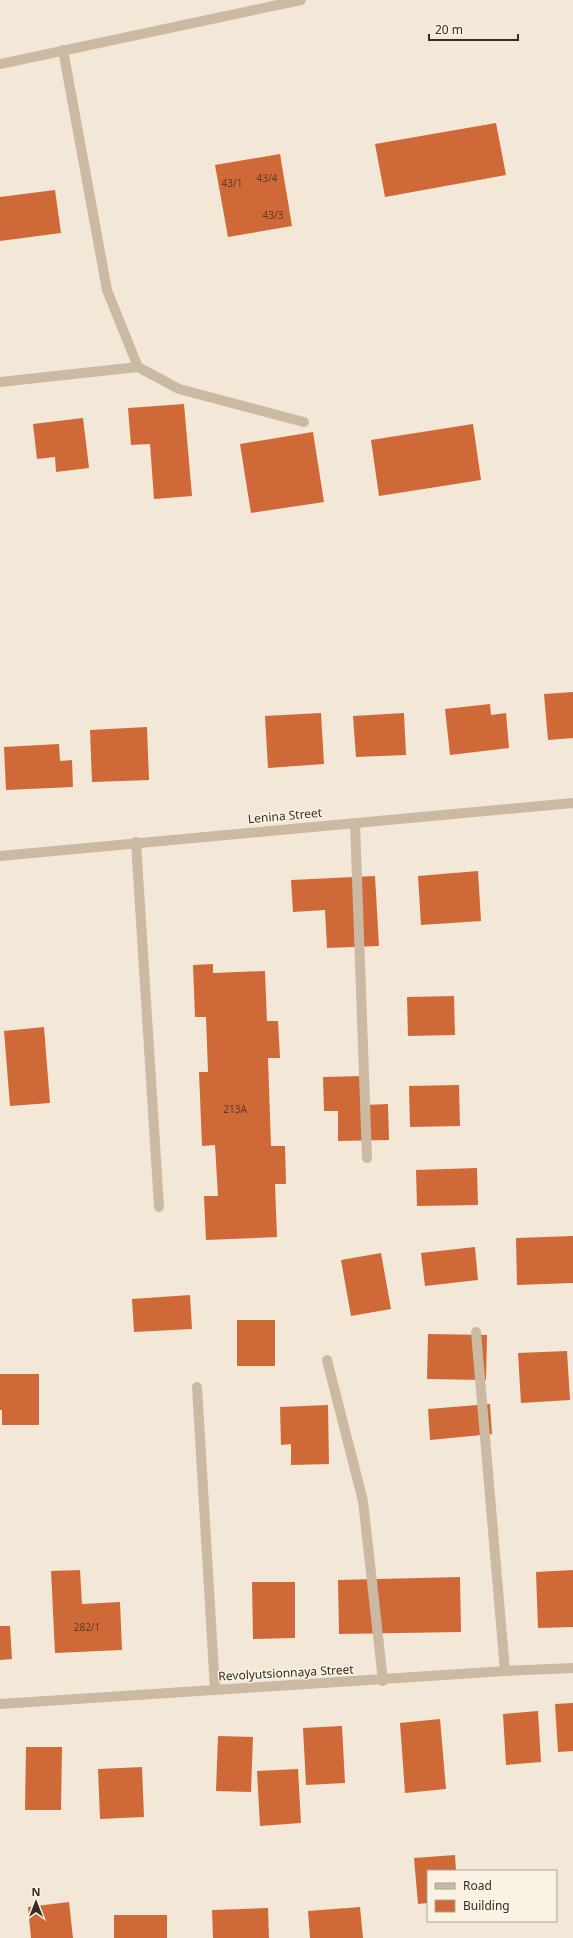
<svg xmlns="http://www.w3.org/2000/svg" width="573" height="1938" font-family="'Noto Sans',sans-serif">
<rect width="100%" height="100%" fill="#f3e8d7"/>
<path fill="#d06938" d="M496,123L506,175L385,197L375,144Z
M280,154L292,226L228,237L215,165Z
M55,190L61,233L0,241V197Z
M184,404L192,496L154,499L150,444L131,445L128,408Z
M83,418L89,468L56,472L55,457L37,459L33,424Z
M473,424L481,480L379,496L371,440Z
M313,432L324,502L251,513L240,444Z
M573,692V738L548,740L544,694Z
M490,704L491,715L506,713L509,748L450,755L445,709Z
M321,713L324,764L268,768L265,716Z
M404,713L406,755L356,757L353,716Z
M147,727L149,780L92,782L90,730Z
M59,744L60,761L72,760L73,787L6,790L4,747Z
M478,871L481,921L421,925L418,876Z
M375,876L379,946L327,948L325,910L293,912L291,880Z
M213,964V973L265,971L267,1021H278L280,1058H268L271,1146H285L286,1184H275L277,1237L206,1240L204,1196H218L215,1145L202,1146L199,1072H208L206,1017H195L193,965Z
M454,996L455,1035L408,1036L407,997Z
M44,1027L50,1103L10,1106L4,1031Z
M363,1076V1105L388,1104L389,1140L338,1141V1111H324L323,1077Z
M459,1085L460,1126L410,1127L409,1086Z
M477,1168L478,1205L417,1206L416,1170Z
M573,1236V1283L517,1285L516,1238Z
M475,1247L478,1280L425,1286L421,1253Z
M381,1253L391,1309L351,1316L341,1260Z
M190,1295L192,1329L134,1332L132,1299Z
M237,1320H275V1366H237Z
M428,1334L487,1335L486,1380L427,1379Z
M567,1351L570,1400L521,1403L518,1353Z
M0,1374H39V1425H2V1410H0Z
M490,1404L492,1434L430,1440L428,1409Z
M328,1405L329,1464L291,1465V1444L281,1445L280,1407Z
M80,1570L82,1604L120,1602L122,1650L55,1653L51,1571Z
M573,1570V1627L538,1628L536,1572Z
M460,1577L461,1632L339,1634L338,1580Z
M252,1582H295V1638L253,1639Z
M0,1626H10L12,1659L0,1660Z
M573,1703V1751L558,1752L555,1704Z
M538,1711L541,1762L506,1765L503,1714Z
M440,1719L446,1789L405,1793L400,1723Z
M342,1726L345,1783L306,1785L303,1728Z
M218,1736L253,1737L251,1792L216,1791Z
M26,1747H62L61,1810H25Z
M142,1767L144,1817L100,1819L98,1769Z
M298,1769L301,1823L260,1826L257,1771Z
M455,1855L456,1871H428V1903L418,1904L414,1858Z
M69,1902L73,1938H31L28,1907Z
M360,1907L363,1938H310L308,1911Z
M268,1908L269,1938H213L212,1910Z
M114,1915H167V1938H114Z"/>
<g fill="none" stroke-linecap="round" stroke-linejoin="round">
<path stroke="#ccb9a2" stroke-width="10" d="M63,50L107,290L138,367
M0,64L301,0
M0,382L138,367L179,389L304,422
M355,823L367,1158
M136,842L159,1207
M0,856L573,803
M476,1332L505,1671
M327,1360L363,1501L383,1681
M197,1387L215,1690
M0,1704L505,1671L573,1668"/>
</g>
<g text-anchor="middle" stroke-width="3" stroke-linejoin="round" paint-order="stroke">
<g font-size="10" fill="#5c3b2a">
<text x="267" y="182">43/4</text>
<text x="232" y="187">43/1</text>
<text x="273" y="219">43/3</text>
<text x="235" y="1113">213А</text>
<text x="87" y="1631">282/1</text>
</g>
<g font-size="12" fill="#362c25" stroke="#faf2e3">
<text transform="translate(285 816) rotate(-5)" y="4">Lenina Street</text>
<text transform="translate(286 1673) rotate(-3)" y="4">Revolyutsionnaya Street</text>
</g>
</g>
<rect x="427" y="1870" width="130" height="52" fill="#faf2e3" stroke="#aca397"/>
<rect x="435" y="1883" width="20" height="6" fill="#ccb9a2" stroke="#aca397"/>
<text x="463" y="1890" font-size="12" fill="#362c25">Road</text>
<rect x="435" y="1900" width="20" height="12" fill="#d06938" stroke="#aca397"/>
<text x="463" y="1910" font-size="12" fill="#362c25">Building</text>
<g transform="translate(36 1902)" stroke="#faf2e3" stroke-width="3" paint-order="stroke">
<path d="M0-3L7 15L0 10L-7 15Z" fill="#362c25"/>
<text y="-6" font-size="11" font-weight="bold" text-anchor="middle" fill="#362c25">N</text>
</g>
<path d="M429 34v6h89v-6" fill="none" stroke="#362c25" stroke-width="2"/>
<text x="435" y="34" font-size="12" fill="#362c25" stroke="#faf2e3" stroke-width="3" paint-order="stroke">20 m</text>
</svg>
